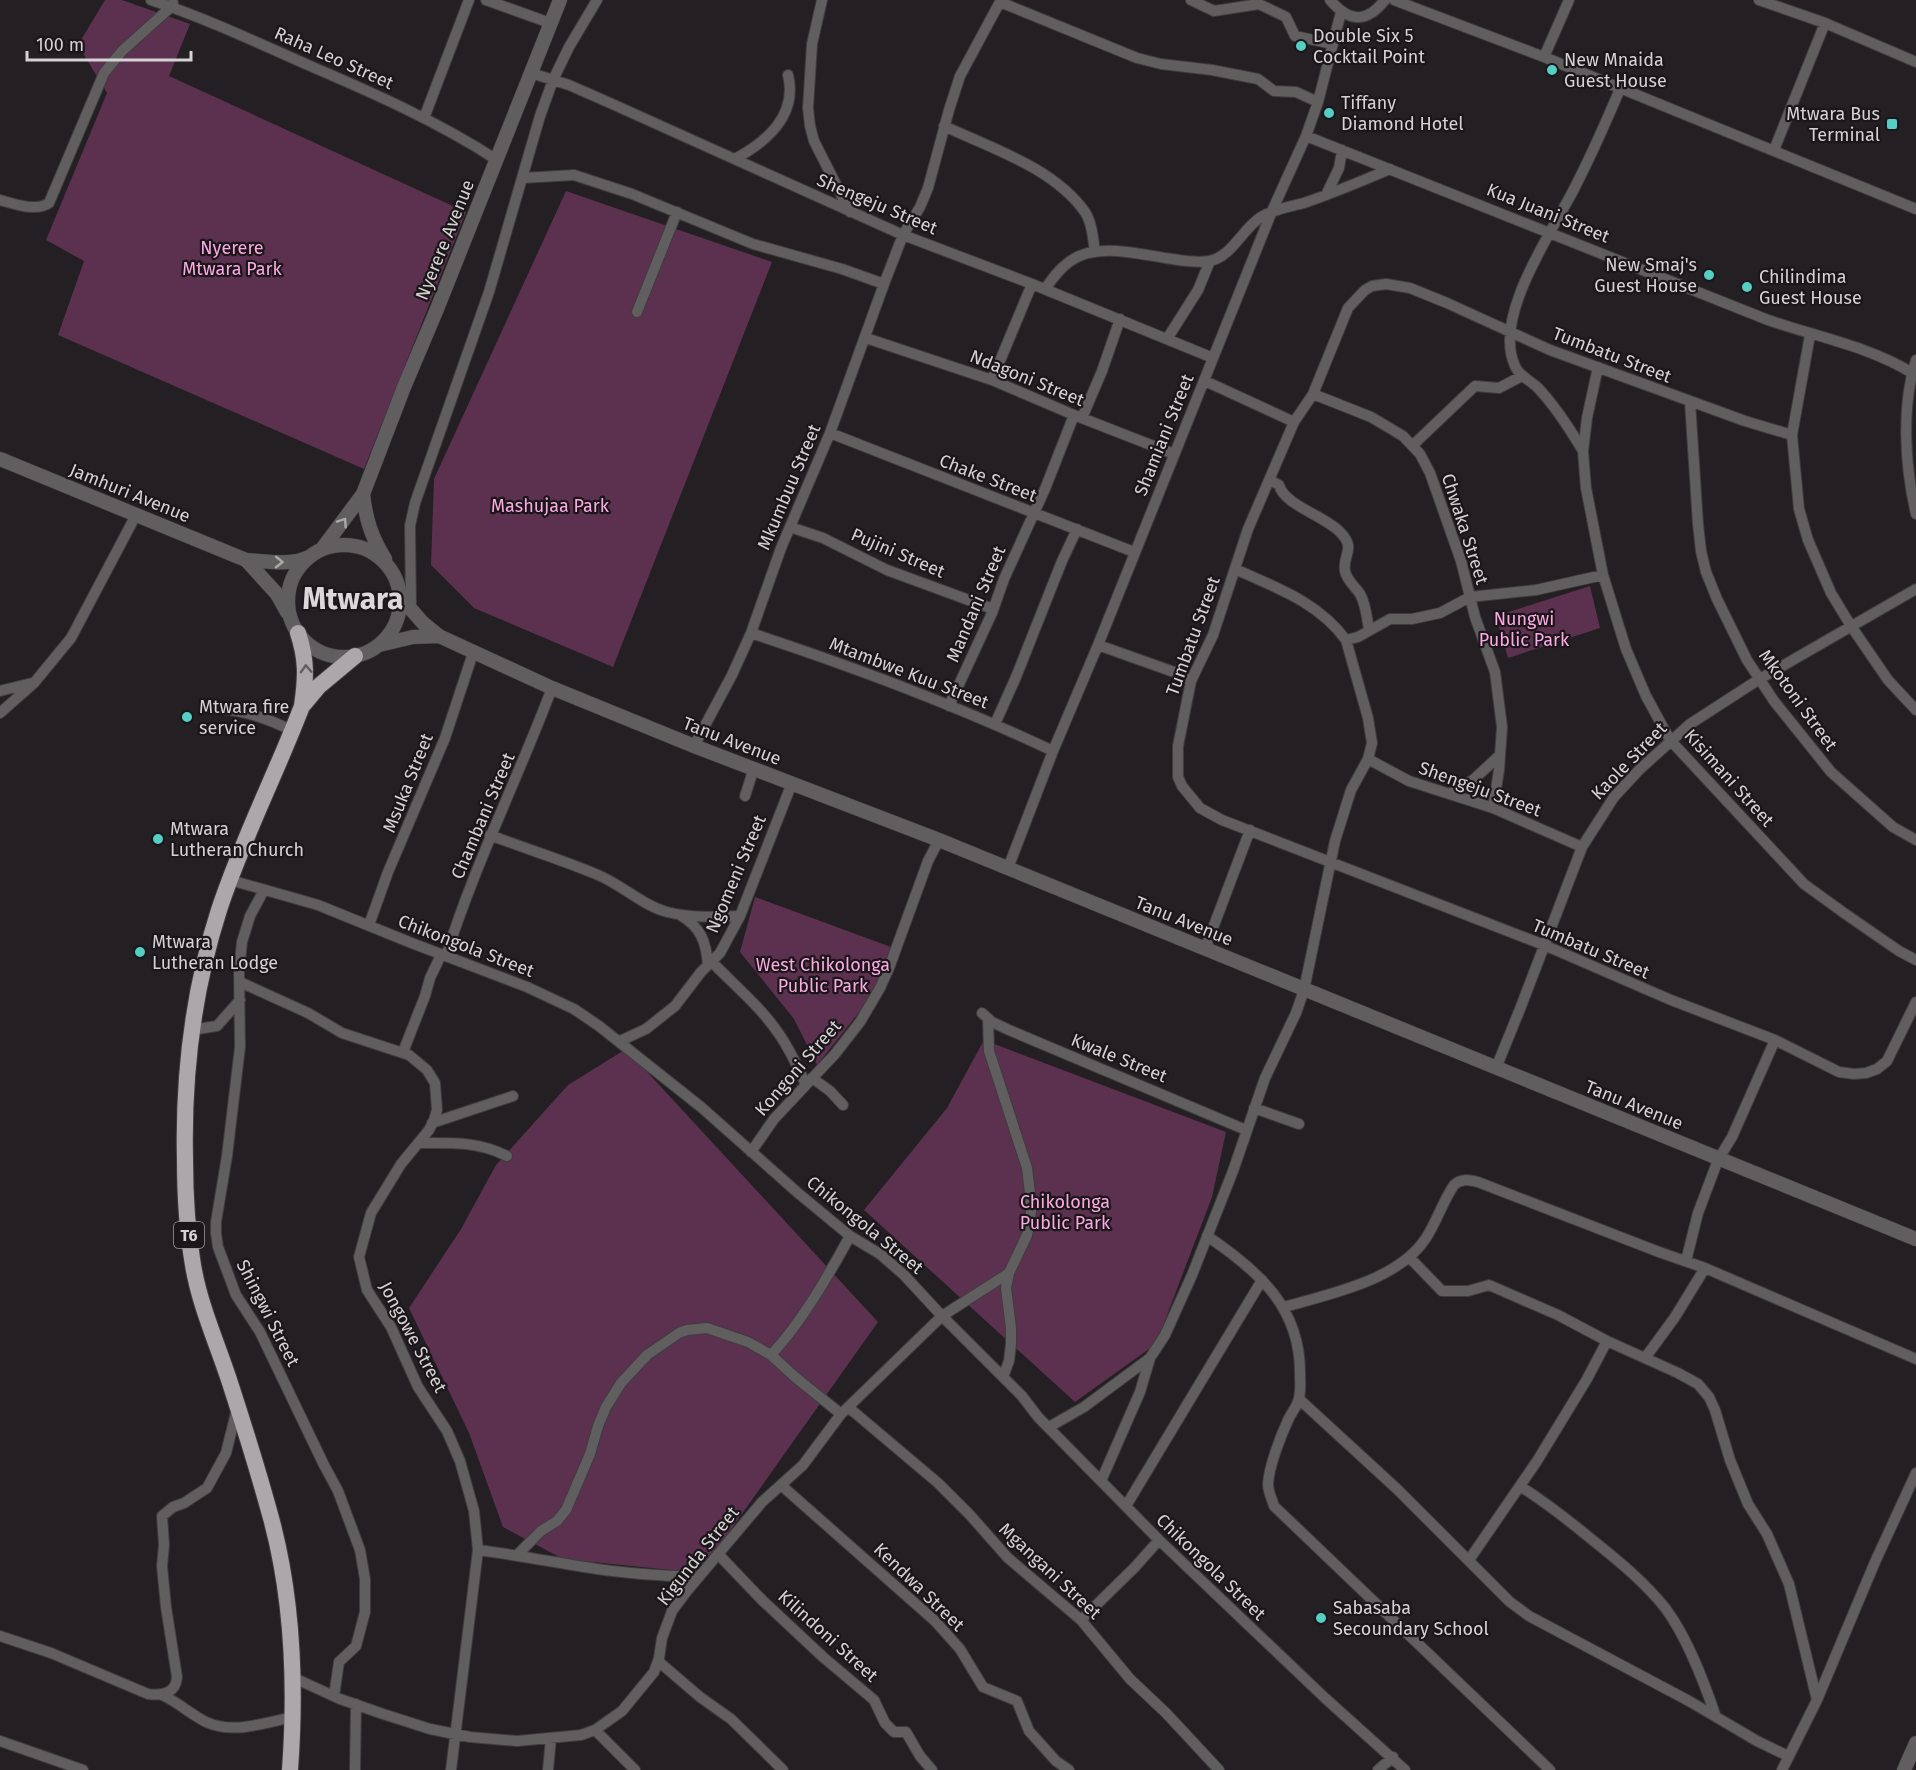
<svg xmlns="http://www.w3.org/2000/svg" width="1916" height="1770" font-family="'Fira Sans',sans-serif">
<rect width="100%" height="100%" fill="#231f22"/>
<path fill="#5b314f" d="M105,0H122L190,24L169,76L466,212L364,469L58,335L84,261L46,240L107,93L78,45Z
M566,191L772,262L613,667L474,608L431,565L434,479Z
M1590,586L1600,628L1508,658L1496,616Z
M755,897L891,947L873,995L817,1065L794,1019L740,952Z
M984,1040L1226,1132L1212,1197L1156,1344L1075,1402L864,1210L947,1108Z
M626,1049L878,1322L700,1573L563,1559L503,1527L469,1433L409,1308L461,1229L496,1165L568,1085Z"/>
<g fill="none" stroke-linecap="round" stroke-linejoin="round">
<defs>
<path id="minor" d="M151,0C205,18 256,42 308,65C373,93 437,121 497,160
M486,0L550,23
M822,0L812,44L808,108L810,126L814,141L850,212
M1191,0L1214,11L1259,4L1286,17L1295,36L1333,44
M1330,0C1349,22 1366,24 1385,0
M1394,0L1544,57L1916,209
M1759,0L1825,23L1916,62
M1000,2L1137,58L1161,64L1212,70L1258,79L1274,91L1296,92L1318,102
M1544,57L1569,0
M531,73L569,85L610,103L903,235L1032,284L1213,358
M424,118L469,0
M944,126C991,148 1054,168 1085,212C1092,223 1093,238 1095,252
M1306,136L1768,320C1814,336 1871,347 1912,373
M1774,150L1825,23
M735,159C766,142 798,116 788,75
M523,178L574,175L632,194L753,244L842,269L884,284
M1326,195L1339,168L1342,150
M0,200C14,204 36,212 49,203L104,73L122,51L171,7L173,3
M1045,289C1052,279 1059,269 1069,262C1096,241 1141,255 1172,259C1184,261 1197,263 1209,261C1232,257 1242,229 1261,217C1274,209 1289,207 1304,203C1333,193 1362,181 1390,169
M637,312L677,212
M1810,335L1792,435L1799,509L1808,540L1831,593L1851,626L1888,680L1916,710
M866,338L992,380L1074,415L1174,454
M1167,339L1198,290L1210,261
M1916,360C1901,406 1905,467 1916,514
M1598,367L1587,418L1583,451L1586,488L1603,575L1626,649L1646,696L1670,740L1804,884L1844,913L1899,951L1916,960
M992,380L1032,284
M1205,381L1294,422
M1313,394L1371,417L1403,436L1420,454L1430,473L1461,561L1475,617L1495,672L1502,727L1499,770L1493,808
M1690,402L1698,524L1701,551L1706,572L1717,599L1747,660L1774,701L1831,772L1893,827L1916,840
M1082,418L1102,371L1120,319
M830,433L1134,552
M1792,435L1745,421L1550,350L1447,303L1410,288L1386,284L1372,286L1365,290L1348,308L1313,394L1294,422L1248,529L1213,635L1191,681L1178,746V777L1182,786L1200,808L1222,820L1544,945L1671,1000L1775,1040L1839,1072L1854,1074L1866,1073L1877,1069L1887,1061L1916,1002
M1413,445L1475,386L1499,388L1522,376
M1583,451C1570,429 1556,407 1538,388C1530,380 1519,376 1515,366C1492,317 1552,232 1574,189C1591,156 1606,122 1620,89
M1270,480L1279,485C1284,505 1325,516 1340,532C1357,549 1342,555 1345,571C1347,581 1355,586 1360,594C1366,604 1367,619 1369,630
M790,527L823,538L887,570L993,609
M411,610L410,526L415,503L489,292L540,116L553,80L569,47L597,0
M751,633C854,667 956,705 1053,751
M1346,640L1358,637L1390,619H1412L1440,613L1470,597L1536,590L1603,575
M1098,645L1174,672L1191,681
M0,691L32,683
M949,706L992,613L1004,579L1045,489L1074,415
M206,707C240,710 261,715 293,731
M0,713L34,683L71,638L136,515
M995,724L1016,677L1062,561L1077,529
M694,746L732,675L751,633L781,548L830,433L884,284L903,235L920,207L928,188L949,110L960,76L1001,0
M1368,759L1409,781L1493,808L1582,847
M1450,794L1473,780L1500,755
M745,796L754,768
M490,835C526,849 563,860 598,875C622,885 642,905 667,912C690,918 716,917 740,916
M1008,868L1053,751L1098,645L1272,211L1306,136L1318,102L1341,12
M230,880L318,905L409,942L527,987L574,1009L599,1026L701,1107L798,1193L850,1236L880,1254L904,1275L942,1316L1022,1396L1038,1417L1159,1540L1325,1698L1405,1770
M264,890L250,916L242,942L239,971L240,1047L227,1156L216,1222V1233L218,1247L236,1295L260,1332L324,1465L338,1491L360,1550L365,1579V1612L356,1646L339,1662L334,1696
M680,915C701,927 706,942 708,965
M369,925L388,872L445,738L473,653
M1205,949L1250,830
M446,956C475,864 518,778 552,688
M711,961C734,985 761,1007 779,1034C790,1050 798,1067 806,1085
M240,982L308,1013L342,1033L409,1055L427,1070L435,1083L437,1110L434,1120L429,1130L401,1164L371,1213L359,1257L367,1290L391,1327L418,1387L447,1431L460,1461L474,1511L478,1550L451,1770
M982,1013L992,1022L1009,1030L1246,1130
M988,1019L989,1051L1027,1168L1030,1193L1031,1212L1027,1235L1009,1273L1006,1288L1011,1328V1344L1009,1361L1003,1377
M191,1030L217,1026L240,1000
M620,1041L646,1029L675,1006L701,972L720,953L740,916L792,783
M403,1052L425,996L430,978L441,955
M1496,1068L1520,1009L1582,847L1614,797L1640,769L1690,724L1758,680L1916,589
M812,1078L830,1091L843,1105
M1254,1108L1299,1124
M432,1123L513,1096
M418,1143C450,1143 478,1141 507,1156
M751,1152L774,1119L835,1054L860,1022L880,988L889,968L928,861L939,840
M1207,1236C1259,1271 1301,1308 1300,1375C1300,1382 1301,1391 1299,1398C1298,1405 1292,1412 1289,1418C1281,1435 1269,1466 1268,1484C1268,1492 1272,1499 1274,1506L1550,1770
M1410,1258L1442,1291H1468L1489,1285L1558,1315L1607,1341L1678,1373L1698,1384L1709,1397L1715,1410L1730,1460L1748,1504L1767,1534L1789,1584L1817,1700
M1686,1261L1698,1213L1718,1160L1732,1137L1775,1040
M1284,1307C1330,1294 1399,1280 1426,1238C1437,1221 1443,1201 1454,1185C1461,1178 1469,1180 1478,1182L1659,1252L1705,1268L1916,1359
M771,1355C802,1322 828,1276 850,1236
M1645,1358L1675,1317L1705,1268
M1299,1399L1397,1489L1510,1602L1529,1616L1689,1701L1757,1741L1788,1756
M848,1407L938,1483L970,1515L1008,1558L1081,1620L1130,1679L1166,1713L1219,1770
M1049,1427L1084,1407L1150,1358L1165,1335L1192,1275L1233,1171L1265,1078L1296,1013L1304,990L1335,841L1351,790L1368,759L1372,743L1368,718L1346,640C1318,602 1277,588 1235,569
M1101,1481L1140,1392L1150,1358
M781,1485L935,1621L960,1649L983,1687L1017,1701L1029,1731L1056,1761L1069,1770
M1520,1486C1545,1502 1567,1519 1590,1538C1617,1560 1644,1581 1666,1609C1688,1639 1704,1682 1716,1717
M1126,1506L1262,1280
M478,1550C518,1555 557,1563 597,1569C631,1574 665,1576 699,1577
M718,1554L762,1600L823,1657L874,1700L885,1723L894,1732H906L920,1756L932,1770
M517,1555L541,1531L557,1521L566,1510L590,1454L598,1426L606,1407L621,1383L647,1355L679,1333L687,1330L707,1328L748,1342L771,1355L795,1377L841,1414
M1469,1560L1537,1461L1587,1379L1607,1341
M1081,1620L1135,1567L1159,1540
M0,1636L51,1653L148,1694C163,1696 176,1693 177,1677L166,1607L162,1566L164,1545L162,1516L173,1507L184,1503L207,1488L226,1453L237,1409
M658,1661L700,1697L731,1719L783,1770
M292,1677L340,1699L383,1714L430,1729L470,1737L517,1741L581,1735L595,1730L622,1711L654,1672L659,1658L662,1638L672,1611L687,1591L762,1502L803,1465L841,1414L942,1316L1009,1273
M162,1695C178,1702 190,1714 206,1722C234,1735 265,1722 294,1717
M595,1730L635,1770
M0,1741L83,1770
M355,1770L356,1704
M548,1770L551,1738
M1378,1770L1393,1757
M1782,1770L1817,1700L1875,1562L1916,1473"/>
<path id="tertiary" d="M0,459L246,560C266,561 290,566 309,557
M363,494C366,520 371,536 385,559
M288 601a56 56 0 1 1 112 0a56 56 0 1 1-112 0Z
M322,549L363,494L404,387L437,309L560,0
M246,560L277,594L287,612
M401,598L423,623L439,636L552,688L694,746L939,840L1916,1239
M379,645L413,637L439,636
M1904,1770L1916,1743"/>
<path id="trunk" d="M303,705L319,686L355,656
M290,1770C296,1687 293,1599 271,1518C259,1474 245,1429 231,1386C218,1345 200,1307 193,1265C187,1230 185,1195 185,1160C183,1076 193,991 219,910C242,840 276,774 302,706C306,678 307,660 298,633"/>
</defs>
<use href="#minor" stroke="#3f3c3e" stroke-width="12"/>
<use href="#tertiary" stroke="#3f3c3e" stroke-width="15"/>
<use href="#trunk" stroke="#3f3c3e" stroke-width="18"/>
<use href="#minor" stroke="#605e5f" stroke-width="10"/>
<use href="#tertiary" stroke="#605e5f" stroke-width="14"/>
<use href="#trunk" stroke="#aca7aa" stroke-width="16"/>
</g>
<defs><path id="oneway-chevron" d="M-2-3.5L2.5 0L-2 3.5" fill="none" stroke-width="1.6" stroke-linecap="round" stroke-linejoin="round" transform="scale(1.5)"/></defs>
<g stroke="#aca9ab">
<use href="#oneway-chevron" transform="translate(343 522) rotate(-56)"/>
<use href="#oneway-chevron" transform="translate(279 562) rotate(1)"/>
</g>
<use stroke="#635e62" href="#oneway-chevron" transform="translate(306 669) rotate(-92)"/>
<g fill="#55cec5" stroke="#1a1619" stroke-width="2">
<circle cx="1301" cy="46" r="6"/>
<circle cx="1552" cy="70" r="6"/>
<circle cx="1329" cy="113" r="6"/>
<rect x="1886" y="118" width="12" height="12" rx="3"/>
<circle cx="1709" cy="275" r="6"/>
<circle cx="1747" cy="287" r="6"/>
<circle cx="187" cy="717" r="6"/>
<circle cx="158" cy="839" r="6"/>
<circle cx="140" cy="952" r="6"/>
<circle cx="1321" cy="1618" r="6"/>
</g>
<g text-anchor="middle" stroke-width="4.5" stroke-linejoin="round" paint-order="stroke">
<rect fill="#1a1619" stroke="#9d9a9c" stroke-width="1.5" x="174" y="1222" width="30" height="26" rx="4.5"/>
<g font-size="16" font-weight="bold" fill="#d5d2d4">
<text x="189" y="1241">T6</text>
</g>
<g font-size="18" fill="#d5d2d4" stroke="#1a1619" text-anchor="start">
<text x="1313" y="42">Double Six 5<tspan x="1313" dy="21">Cocktail Point</tspan></text>
<text x="1564" y="66">New Mnaida<tspan x="1564" dy="21">Guest House</tspan></text>
<text x="1341" y="109">Tiffany<tspan x="1341" dy="21">Diamond Hotel</tspan></text>
<text x="1880" y="120" text-anchor="end">Mtwara Bus<tspan x="1880" dy="21">Terminal</tspan></text>
<text x="1697" y="271" text-anchor="end">New Smaj's<tspan x="1697" dy="21">Guest House</tspan></text>
<text x="1759" y="283">Chilindima<tspan x="1759" dy="21">Guest House</tspan></text>
<text x="199" y="713">Mtwara fire<tspan x="199" dy="21">service</tspan></text>
<text x="170" y="835">Mtwara<tspan x="170" dy="21">Lutheran Church</tspan></text>
<text x="152" y="948">Mtwara<tspan x="152" dy="21">Lutheran Lodge</tspan></text>
<text x="1333" y="1614">Sabasaba<tspan x="1333" dy="21">Secoundary School</tspan></text>
</g>
<g font-size="18" fill="#d5d2d4" stroke="#1a1619">
<text transform="translate(334 58) rotate(24)" y="6">Raha Leo Street</text>
<text transform="translate(877 204) rotate(23)" y="6">Shengeju Street</text>
<text transform="translate(1548 213) rotate(22)" y="6">Kua Juani Street</text>
<text transform="translate(445 240) rotate(-68)" y="6">Nyerere Avenue</text>
<text transform="translate(1612 355) rotate(21)" y="6">Tumbatu Street</text>
<text transform="translate(1027 378) rotate(22)" y="6">Ndagoni Street</text>
<text transform="translate(1164 435) rotate(-68)" y="6">Shamiani Street</text>
<text transform="translate(988 478) rotate(21)" y="6">Chake Street</text>
<text transform="translate(789 487) rotate(-67)" y="6">Mkumbuu Street</text>
<text transform="translate(130 493) rotate(22)" y="6">Jamhuri Avenue</text>
<text transform="translate(1465 529) rotate(72)" y="6">Chwaka Street</text>
<text transform="translate(898 553) rotate(23)" y="6">Pujini Street</text>
<text transform="translate(976 604) rotate(-67)" y="6">Mandani Street</text>
<text transform="translate(1193 636) rotate(-70)" y="6">Tumbatu Street</text>
<text transform="translate(909 673) rotate(21)" y="6">Mtambwe Kuu Street</text>
<text transform="translate(1798 700) rotate(54)" y="6">Mkotoni Street</text>
<text transform="translate(732 741) rotate(21)" y="6">Tanu Avenue</text>
<text transform="translate(1629 761) rotate(-46)" y="6">Kaole Street</text>
<text transform="translate(1729 778) rotate(48)" y="6">Kisimani Street</text>
<text transform="translate(408 783) rotate(-68)" y="6">Msuka Street</text>
<text transform="translate(1480 789) rotate(20)" y="6">Shengeju Street</text>
<text transform="translate(483 816) rotate(-67)" y="6">Chambani Street</text>
<text transform="translate(736 874) rotate(-67)" y="6">Ngomeni Street</text>
<text transform="translate(1184 921) rotate(22)" y="6">Tanu Avenue</text>
<text transform="translate(466 946) rotate(21)" y="6">Chikongola Street</text>
<text transform="translate(1591 949) rotate(23)" y="6">Tumbatu Street</text>
<text transform="translate(1119 1058) rotate(22)" y="6">Kwale Street</text>
<text transform="translate(798 1068) rotate(-49)" y="6">Kongoni Street</text>
<text transform="translate(1634 1105) rotate(22)" y="6">Tanu Avenue</text>
<text transform="translate(865 1225) rotate(39)" y="6">Chikongola Street</text>
<text transform="translate(268 1313) rotate(63)" y="6">Shingwi Street</text>
<text transform="translate(413 1337) rotate(62)" y="6">Jongowe Street</text>
<text transform="translate(698 1556) rotate(-52)" y="6">Kigunda Street</text>
<text transform="translate(1211 1567) rotate(44)" y="6">Chikongola Street</text>
<text transform="translate(1050 1571) rotate(43)" y="6">Mgangani Street</text>
<text transform="translate(919 1587) rotate(44)" y="6">Kendwa Street</text>
<text transform="translate(828 1636) rotate(42)" y="6">Kilindoni Street</text>
</g>
<g font-size="18" fill="#fca9e3" stroke="#1a1619">
<text x="232" y="254">Nyerere<tspan x="232" dy="21">Mtwara Park</tspan></text>
<text x="550" y="512">Mashujaa Park</text>
<text x="1524" y="625">Nungwi<tspan x="1524" dy="21">Public Park</tspan></text>
<text x="823" y="971">West Chikolonga<tspan x="823" dy="21">Public Park</tspan></text>
<text x="1065" y="1208">Chikolonga<tspan x="1065" dy="21">Public Park</tspan></text>
</g>
<g font-size="30" font-weight="bold" fill="#ddd7db" stroke="#1a1619">
<text x="353" y="609">Mtwara</text>
</g>
</g>
<path d="M27 51v9h164v-9" fill="none" stroke="#d5d2d4" stroke-width="3"/>
<text x="36" y="51" font-size="18" fill="#d5d2d4" stroke="#1a1619" stroke-width="4.5" paint-order="stroke">100 m</text>
</svg>
